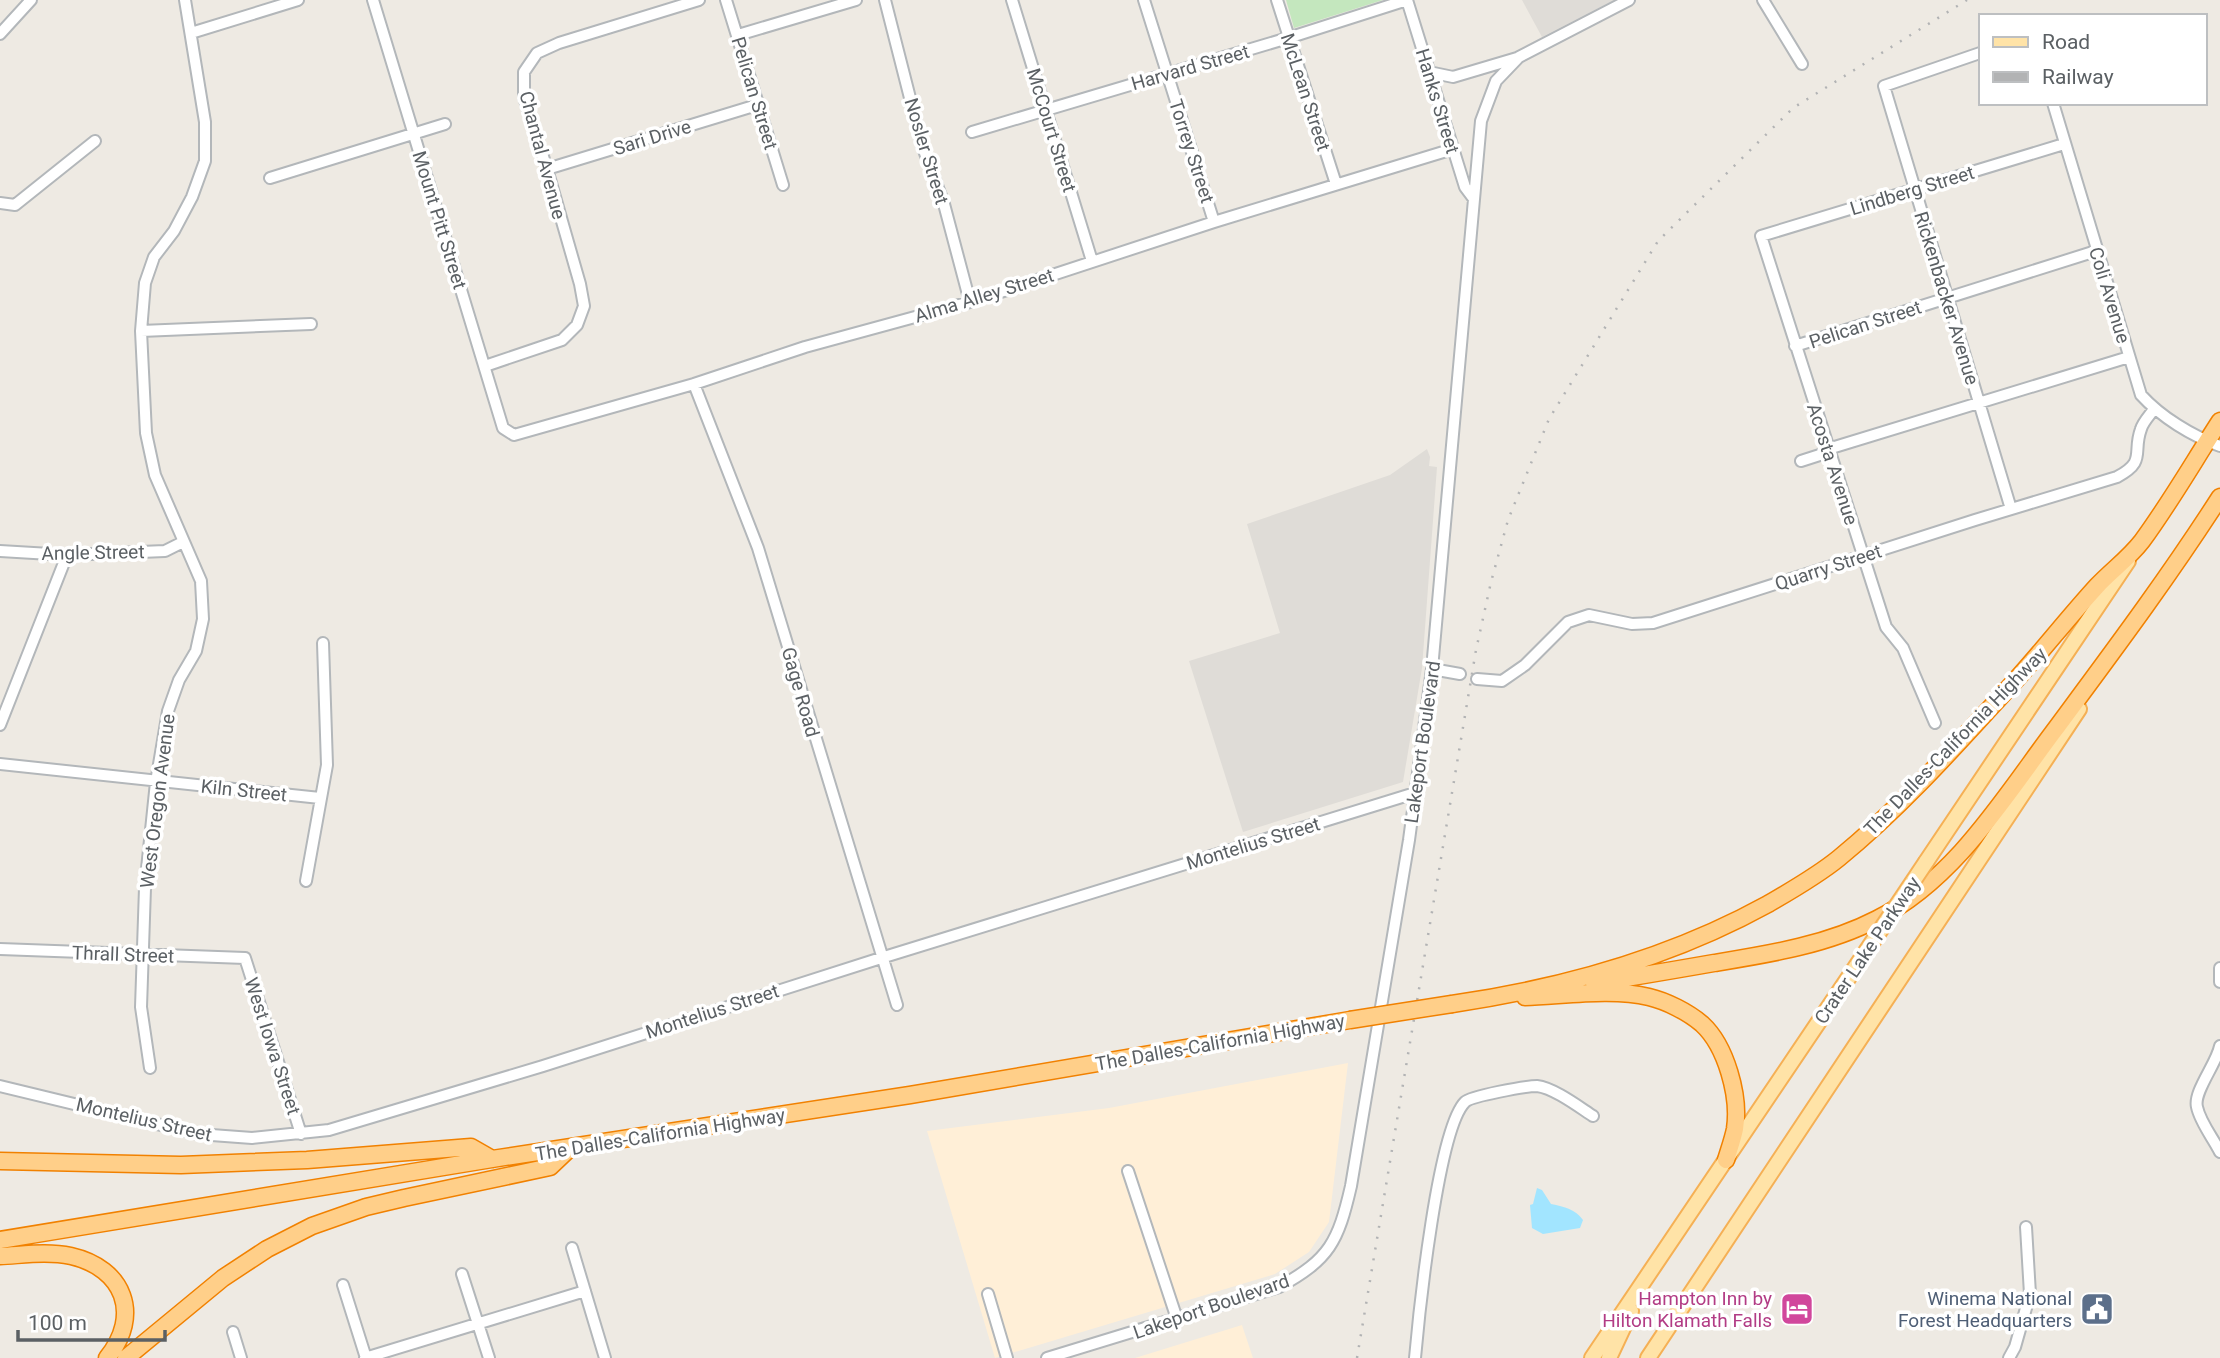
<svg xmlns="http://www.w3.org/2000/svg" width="2220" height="1358" font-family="Roboto,sans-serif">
<rect width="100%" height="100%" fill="#eeeae3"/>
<path fill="#ffefd7" d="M1348,1063L1329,1222L1309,1252L1275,1274L995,1358L927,1131L1109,1108Z
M1242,1325L1253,1358H1135Z"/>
<path fill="#dfdcd7" d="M1522,0H1614L1542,37Z
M1427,449L1430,457L1429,466L1437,467L1422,668L1403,782L1243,832L1189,661L1280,633L1247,524L1390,475Z"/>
<path fill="#c4e7be" d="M1286,0H1383L1294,28Z"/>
<path fill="#a2e5ff" d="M1537,1188L1542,1190L1551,1204C1565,1207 1575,1209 1583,1220L1580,1228L1543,1234L1532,1228L1530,1205L1533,1204Z"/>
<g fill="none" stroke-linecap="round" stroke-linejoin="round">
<defs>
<path id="minor" d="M373,0L503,428L514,435L694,384L805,347L970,302L1214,222L1453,149
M726,0L783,185
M885,0L922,145L944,204L970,302
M1012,0L1092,261
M1144,0L1214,222
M1277,0L1336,184
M1407,0L1465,187L1474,199
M1763,0L1802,64
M191,33L298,0
M0,34L31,0
M738,35L856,0
M1980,53L1884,86L2011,509
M1429,72L1453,77L1517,58
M2053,103L2141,395C2161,417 2192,436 2220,446
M972,132L1288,38L1407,0
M547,169L757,105
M270,178L445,124
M0,203L15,205L95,141
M141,331L311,324
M1795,346L2096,251
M485,366L562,340L577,325L584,306L580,284L547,169L524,97V72L537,53L559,43L699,0
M694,384L758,548L897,1005
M1828,449L2129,357
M1801,461L1829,452
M0,551L67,555L165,551L183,542
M1432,669L1460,674
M1477,679L1502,681L1525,665L1568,622L1589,615L1632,624L1653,623L1975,520L2117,477C2147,461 2132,453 2141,429C2143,422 2150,415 2154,409
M1935,723L1903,648L1886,627L1761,236L2064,144
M0,725L67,555
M0,764L320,798
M306,881L327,765L323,643
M0,949L245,958L301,1134
M2220,968V982
M2220,1046C2217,1063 2193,1092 2197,1107C2200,1122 2213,1138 2220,1152
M150,1068L141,1007L145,888L156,782L168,711L179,680L196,651L203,619L201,581L155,475L146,433L141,331L145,283L154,257L174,231L192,197L205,161V122L185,0
M0,1086L198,1134L252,1138L329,1130L543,1066L881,958L1415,793
M1128,1171L1177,1319
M572,1248L605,1358
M462,1274L489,1358
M343,1285L366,1358
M988,1294L1007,1358
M233,1332L241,1358
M365,1358L585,1291
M1047,1358L1279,1287C1330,1259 1338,1242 1351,1186L1409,840L1432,669L1481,121L1496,81L1519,57L1629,0
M1415,1358C1419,1313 1438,1129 1465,1102C1471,1096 1526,1086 1537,1086C1554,1088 1579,1107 1593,1116
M2009,1358L2015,1347L2030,1294L2026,1227"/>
<path id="major" d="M1926,862L2128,561
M1592,1358L1851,974
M1609,1358L1631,1311
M1648,1358L2079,709"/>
<path id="highway" d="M1594,983C1634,977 1674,970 1714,963C1769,954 1827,945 1877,919C1955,879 2003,799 2054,731C2111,654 2168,578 2220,497
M1525,997C1562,996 1612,988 1649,997C1666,1001 1688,1012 1702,1024C1726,1046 1740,1096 1735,1129C1733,1139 1729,1150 1726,1160
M1452,1004C1562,988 1670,958 1768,904C1792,890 1817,876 1839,858C1899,809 1951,751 2003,694C2036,659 2065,621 2097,586C2111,571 2129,558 2142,541C2170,503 2194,461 2220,421
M0,1161L181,1165L307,1160L471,1147L492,1159
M0,1240L492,1159L910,1095L1350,1020
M0,1256C23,1255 47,1251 71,1256C124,1268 142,1315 107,1358
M126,1358L223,1278L267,1249L312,1226L366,1207L404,1198L550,1167L570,1148"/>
</defs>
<use href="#minor" stroke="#b3b7ba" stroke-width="14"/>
<use href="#major" stroke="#f5b055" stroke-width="18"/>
<use href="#highway" stroke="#f18100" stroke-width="19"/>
<use href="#minor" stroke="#fff" stroke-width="10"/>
<use href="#major" stroke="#ffe3a7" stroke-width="14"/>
<use href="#highway" stroke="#ffcf89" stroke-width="16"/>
<path stroke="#b2b3b4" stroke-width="2.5" stroke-dasharray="2 9" stroke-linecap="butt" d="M1357,1358L1476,650L1491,582L1508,520L1549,419L1658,241L1793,108L1967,0"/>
<defs>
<path id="major-bridge" d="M1851,974L1926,862"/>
<path id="highway-bridge" d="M1350,1020L1452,1004"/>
</defs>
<use href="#major-bridge" stroke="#f5b055" stroke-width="18" stroke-linecap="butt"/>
<use href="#highway-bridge" stroke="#f18100" stroke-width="19" stroke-linecap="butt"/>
<use href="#major-bridge" stroke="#ffe3a7" stroke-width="14"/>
<use href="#highway-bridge" stroke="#ffcf89" stroke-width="16"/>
</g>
<defs>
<symbol id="hotel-square" viewBox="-11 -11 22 22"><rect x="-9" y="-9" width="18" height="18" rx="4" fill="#d1479c" stroke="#fff"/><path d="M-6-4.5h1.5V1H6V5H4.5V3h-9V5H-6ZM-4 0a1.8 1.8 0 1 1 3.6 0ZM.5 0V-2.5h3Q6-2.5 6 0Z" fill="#fff"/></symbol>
<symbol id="civic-square" viewBox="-11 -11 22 22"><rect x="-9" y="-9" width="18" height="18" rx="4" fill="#5c6f8a" stroke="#fff"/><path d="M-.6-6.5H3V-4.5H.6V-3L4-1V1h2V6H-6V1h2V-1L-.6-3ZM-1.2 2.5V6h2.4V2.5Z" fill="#fff"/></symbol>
</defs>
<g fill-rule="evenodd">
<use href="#hotel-square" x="1778" y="1290" width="38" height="38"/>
<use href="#civic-square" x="2078" y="1290" width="38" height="38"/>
</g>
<g text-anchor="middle" stroke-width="7" stroke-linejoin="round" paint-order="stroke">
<g font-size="19" fill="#5b6064" stroke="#fff">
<text transform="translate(1190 67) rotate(-16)" y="7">Harvard Street</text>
<text transform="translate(1306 92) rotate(72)" y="7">McLean Street</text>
<text transform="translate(755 93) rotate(73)" y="7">Pelican Street</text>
<text transform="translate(1438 101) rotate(73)" y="7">Hanks Street</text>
<text transform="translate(1052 130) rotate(73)" y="7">McCourt Street</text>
<text transform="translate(652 137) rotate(-17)" y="7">Sari Drive</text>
<text transform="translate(927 151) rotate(73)" y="7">Nosler Street</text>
<text transform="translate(1192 151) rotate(72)" y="7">Torrey Street</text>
<text transform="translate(543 155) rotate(75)" y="7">Chantal Avenue</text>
<text transform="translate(1912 190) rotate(-17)" y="7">Lindberg Street</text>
<text transform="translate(440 220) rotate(73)" y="7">Mount Pitt Street</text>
<text transform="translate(984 295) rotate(-17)" y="7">Alma Alley Street</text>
<text transform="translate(2110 295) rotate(73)" y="7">Coli Avenue</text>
<text transform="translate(1947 298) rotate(73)" y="7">Rickenbacker Avenue</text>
<text transform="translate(1865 324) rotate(-18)" y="7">Pelican Street</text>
<text transform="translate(1833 464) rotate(72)" y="7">Acosta Avenue</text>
<text transform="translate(93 552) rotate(-1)" y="7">Angle Street</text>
<text transform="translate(1828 567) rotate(-18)" y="7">Quarry Street</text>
<text transform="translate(801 692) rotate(74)" y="7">Gage Road</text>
<text transform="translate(1955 741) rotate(-46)" y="7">The Dalles-California Highway</text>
<text transform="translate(1422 742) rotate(-82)" y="7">Lakeport Boulevard</text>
<text transform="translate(244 790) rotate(6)" y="7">Kiln Street</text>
<text transform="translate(157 801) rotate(-83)" y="7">West Oregon Avenue</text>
<text transform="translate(1253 843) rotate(-17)" y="7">Montelius Street</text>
<text transform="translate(1867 950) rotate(-56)" y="7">Crater Lake Parkway</text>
<text transform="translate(123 954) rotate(2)" y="7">Thrall Street</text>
<text transform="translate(712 1011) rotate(-18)" y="7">Montelius Street</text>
<text transform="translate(1220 1042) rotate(-10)" y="7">The Dalles-California Highway</text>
<text transform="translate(273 1046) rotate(72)" y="7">West Iowa Street</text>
<text transform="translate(144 1119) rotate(13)" y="7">Montelius Street</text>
<text transform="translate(660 1134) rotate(-9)" y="7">The Dalles-California Highway</text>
<text transform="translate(1211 1306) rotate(-19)" y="7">Lakeport Boulevard</text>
</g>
<g font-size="19" fill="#b23c85" stroke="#fff" text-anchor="end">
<text x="1772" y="1305">Hampton Inn by<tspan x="1772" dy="22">Hilton Klamath Falls</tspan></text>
</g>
<g font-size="19" fill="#4e5e75" stroke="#fff" text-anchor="end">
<text x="2072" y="1305">Winema National<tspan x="2072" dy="22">Forest Headquarters</tspan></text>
</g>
</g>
<rect x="1979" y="14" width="228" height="91" fill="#ffffff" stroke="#bdbfc1" stroke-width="2"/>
<rect x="1993" y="37" width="35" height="10" fill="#ffe3a7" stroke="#bdbfc1" stroke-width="2"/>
<text x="2042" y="49" font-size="21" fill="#5b6064">Road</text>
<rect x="1993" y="72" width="35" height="10" fill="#b2b3b4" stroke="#bdbfc1" stroke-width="2"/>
<text x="2042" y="84" font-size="21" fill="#5b6064">Railway</text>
<path d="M18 1330v10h147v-10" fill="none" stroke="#5b6064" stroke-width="3.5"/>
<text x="28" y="1330" font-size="21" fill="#5b6064" stroke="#ffffff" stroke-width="5" paint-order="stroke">100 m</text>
</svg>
